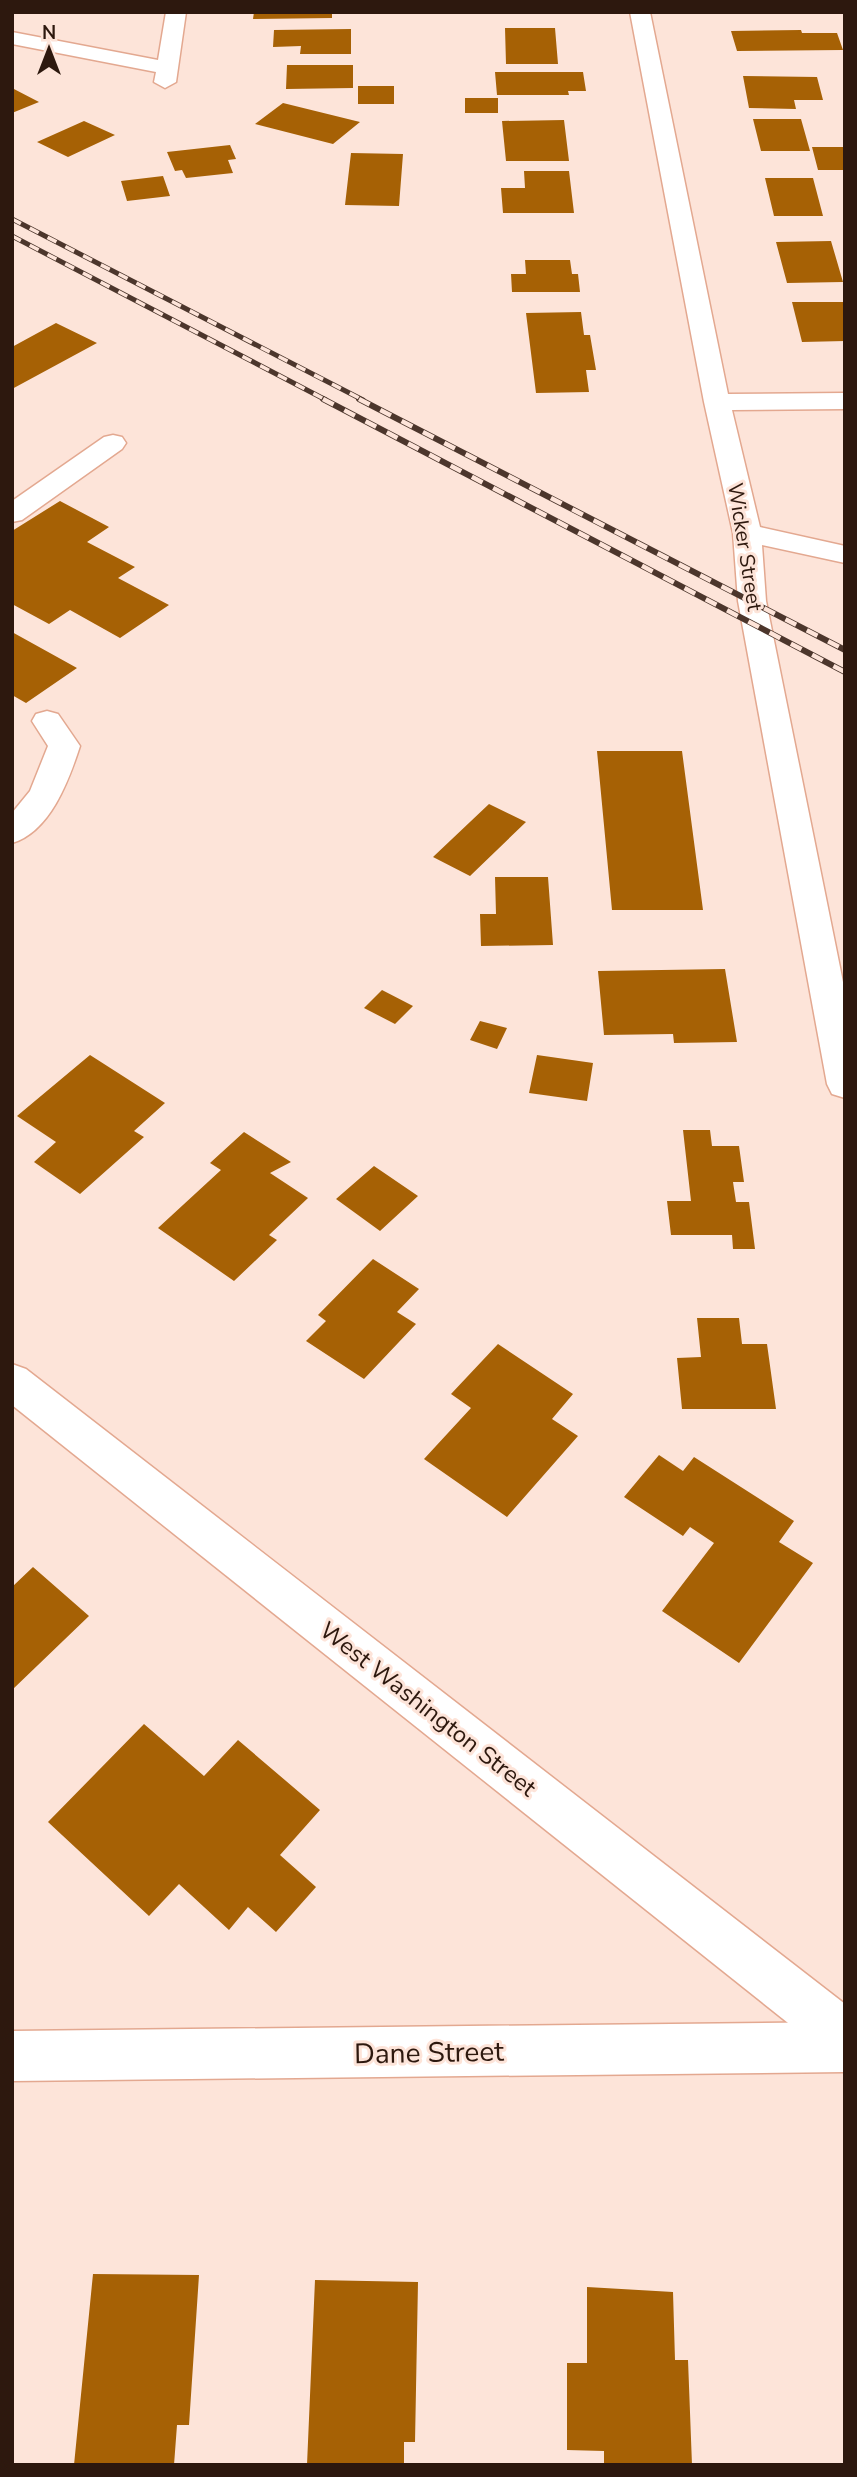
<svg xmlns="http://www.w3.org/2000/svg" width="857" height="2477" font-family="'Nunito Sans',sans-serif">
<rect width="100%" height="100%" fill="#fde4d9"/>
<path fill="#a66105" d="M254,12H332V18L253,19Z
M505,28H555L558,64H506Z
M351,29V54H300L301,46L273,47L274,30Z
M801,30L802,33H837L843,50L737,51L731,31Z
M287,65H353V88L286,89Z
M495,72H583L586,91H568L569,95H497Z
M743,76L817,77L823,100H794L796,109L749,108Z
M358,86H394V104H358Z
M12,88L39,102L12,113Z
M465,98H498V113H465Z
M283,103L360,122L333,144L255,124Z
M753,119H801L810,151H761Z
M564,120L569,161H506L502,121Z
M84,121L115,135L68,157L37,142Z
M230,145L236,159L228,160L233,173L186,178L182,170L175,171L167,152Z
M812,147H845V170H818Z
M351,153L403,154L399,206L345,205Z
M524,171H569L574,213H503L501,188H525Z
M163,176L170,196L127,201L121,181Z
M765,178H813L823,216H774Z
M831,241L843,282L787,283L776,242Z
M525,260H570L572,274H578L580,292H512L511,274H526Z
M792,302H845V341L802,342Z
M581,312L584,335H590L596,370H586L589,392L536,393L526,313Z
M56,323L97,343L12,389V347Z
M60,501L109,527L87,542L135,567L118,578L169,605L120,638L70,610L49,624L12,604V531Z
M12,632L77,668L26,703L12,695Z
M597,751H682L703,910H612Z
M489,804L526,822L470,876L433,857Z
M495,877H548L553,945L481,946L480,914H496Z
M725,969L737,1042L674,1043L673,1034L604,1035L598,971Z
M382,990L413,1006L395,1024L364,1008Z
M480,1021L507,1028L497,1049L470,1040Z
M90,1055L165,1103L134,1131L144,1137L80,1194L34,1162L56,1142L17,1116Z
M537,1055L593,1063L587,1101L529,1093Z
M683,1130H710L712,1146H739L744,1182H733L736,1202H749L755,1249H733L732,1235H671L667,1201H691Z
M244,1132L291,1162L270,1173L308,1198L269,1235L277,1240L234,1281L158,1228L221,1170L210,1163Z
M374,1166L418,1196L380,1231L336,1199Z
M373,1259L419,1289L397,1312L416,1324L364,1379L306,1341L326,1321L318,1315Z
M697,1318H739L742,1344H767L776,1409H682L677,1358L701,1357Z
M498,1344L573,1394L552,1419L578,1436L507,1517L424,1459L471,1408L451,1394Z
M659,1455L683,1471L694,1457L794,1521L779,1542L813,1563L739,1663L662,1611L714,1543L690,1527L683,1536L624,1497Z
M33,1567L89,1616L12,1690V1587Z
M144,1724L204,1776L238,1740L320,1810L280,1855L316,1887L276,1932L248,1907L229,1930L179,1884L149,1916L48,1822Z
M93,2274L199,2275L189,2425H177L174,2465H74Z
M315,2280L418,2282L415,2442H404V2465H307Z
M587,2287L673,2292L675,2360H688L692,2465H604V2451L567,2450V2363H587Z"/>
<g fill="none" stroke-linecap="round" stroke-linejoin="round">
<defs>
<path id="minor" d="M166,12H186L176,82L165,88L154,82L156,72L12,44V32L158,60Z
M630,12H650L728,394L845,393V409L732,410L760,527L845,546V563L762,545L766,601L845,992V1098L832,1094L827,1084L738,601L733,533L704,402Z
M113,435L122,437L126,443L122,449L22,520L12,522V501L104,437Z
M47,711L58,714L80,746C69,780 50,832 12,843V813L30,791L48,746L32,721L36,714Z
M845,2022V2072L12,2081V2031Z"/>
<path id="major" d="M12,1364L26,1369L845,2004V2061L827,2054L12,1405Z"/>
</defs>
<use href="#minor" stroke="#e3a890" stroke-width="3"/>
<use href="#major" stroke="#e3a890" stroke-width="3"/>
<use href="#minor" fill="#fff" fill-rule="evenodd"/>
<use href="#major" fill="#fff" fill-rule="evenodd"/>
<defs>
<path id="rail-far1" d="M12,219L363,400
M12,236L326,400"/>
<path id="rail" d="M323,399L845,672
M359,399L845,650"/>
</defs>
<use href="#rail-far1" stroke="#4c362c" stroke-width="5"/>
<use href="#rail" stroke="#4c362c" stroke-width="6"/>
<use href="#rail-far1" stroke="#fde4d9" stroke-width="3.5" stroke-dasharray="10" stroke-linecap="butt"/>
<use href="#rail" stroke="#fde4d9" stroke-width="4.5" stroke-dasharray="12" stroke-linecap="butt"/>
</g>
<g text-anchor="middle" stroke-width="6" stroke-linejoin="round" paint-order="stroke">
<g font-size="21" fill="#2d180e" stroke="#fde4d9">
<text transform="translate(745 547) rotate(81)" y="7">Wicker Street</text>
</g>
<g font-size="24" fill="#2d180e" stroke="#fde4d9">
<text transform="translate(428 1709) rotate(38)" y="8">West Washington Street</text>
</g>
<g font-size="28" fill="#2d180e" stroke="#fde4d9">
<text transform="translate(429 2052) rotate(-1)" y="10">Dane Street</text>
</g>
</g>
<rect width="857" height="2477" fill="none" stroke="#2d180e" stroke-width="28"/>
<g transform="translate(49 49)" stroke="#fde4d9" stroke-width="5" paint-order="stroke">
<path d="M0-5L12 26L0 18L-12 26Z" fill="#2d180e"/>
<text y="-10" font-size="19" font-weight="bold" text-anchor="middle" fill="#2d180e">N</text>
</g>
</svg>
